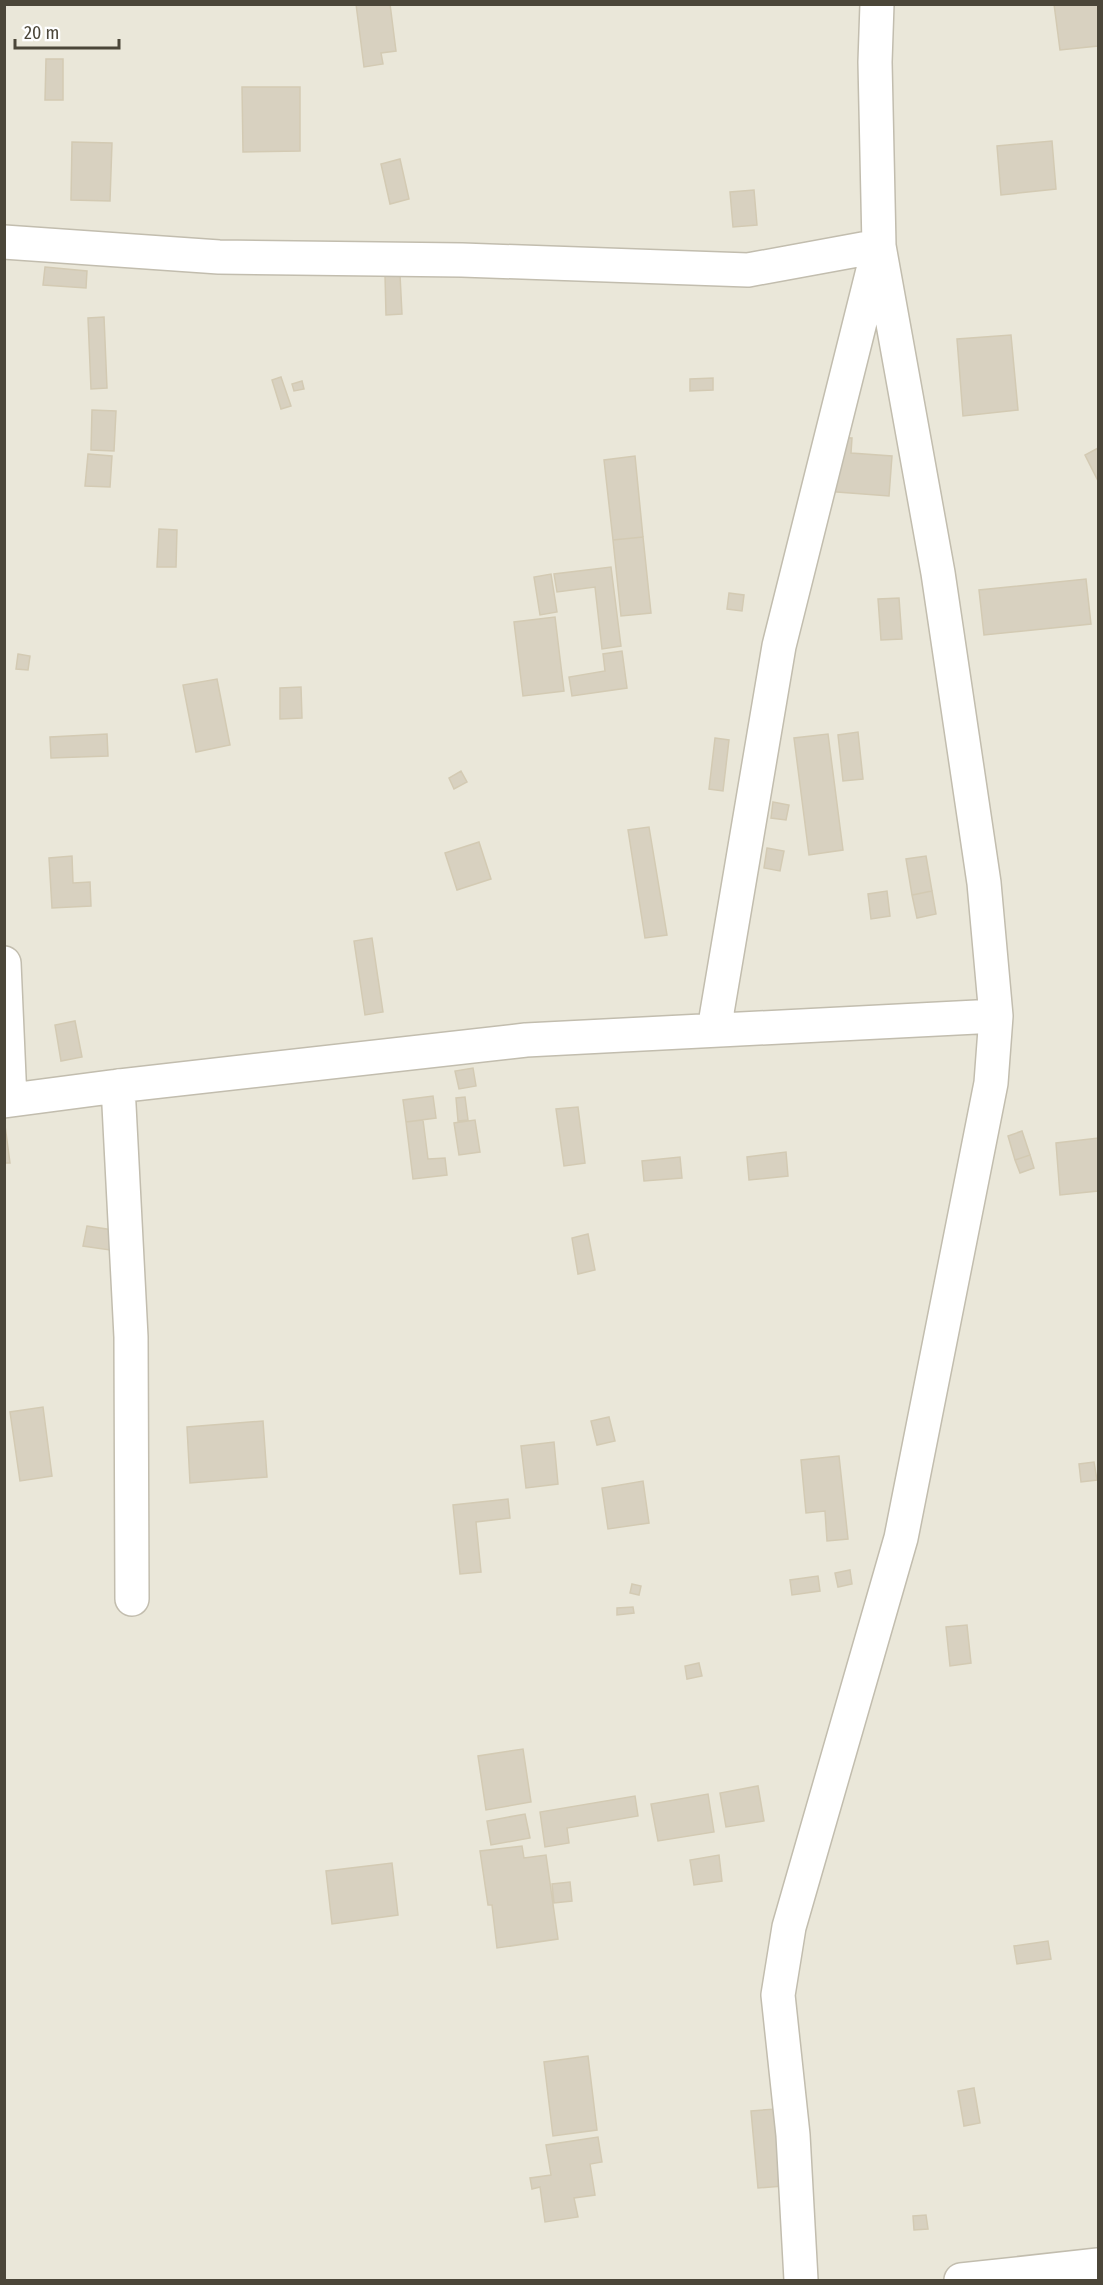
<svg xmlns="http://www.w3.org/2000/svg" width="1103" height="2285" font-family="'Fira Sans Condensed',sans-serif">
<rect width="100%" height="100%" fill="#f6f4ec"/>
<path fill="#eae7d9" d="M5,5H1098V2280H5Z"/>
<path fill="#d8d1c0" stroke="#d3cab3" stroke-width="1.5" d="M356,4H390L396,51L381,53L383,64L364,67Z
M1054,4H1098V46L1060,50Z
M46,59H63V100H45Z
M242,87H300V151L243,152Z
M1052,141L1056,189L1001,195L997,146Z
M72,142L112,143L110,201L71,200Z
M400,159L409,199L390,204L381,164Z
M754,190L757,225L733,227L730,192Z
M45,267L87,271L86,288L43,285Z
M385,275H400L402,314L386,315Z
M104,317L107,388L91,389L88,318Z
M1011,335L1018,410L963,416L957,339Z
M281,377L291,406L281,409L272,380Z
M713,378V390L690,391V379Z
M302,381L304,389L294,391L292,384Z
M92,410L116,411L114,451L91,450Z
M828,437L852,438L851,453L892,456L889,496L824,491Z
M1098,448V481L1085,455Z
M88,454L112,456L110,487L85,486Z
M635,456L643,537L613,540L604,460Z
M159,529L177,530L176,567H157Z
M643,537L651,613L621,616L613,540Z
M611,567L621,646L602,649L595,587L557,592L554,574Z
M551,574L557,612L540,615L534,577Z
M1086,579L1091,624L984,635L979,590Z
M729,593L744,595L742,611L727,609Z
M899,598L902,639L881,640L878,599Z
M555,617L564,691L523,696L514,622Z
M622,651L627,688L572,696L569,677L605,671L603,654Z
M18,654L30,656L28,670L16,669Z
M217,679L230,745L196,752L183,685Z
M301,687L302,718L280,719V688Z
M858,732L863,779L843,781L838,735Z
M107,734L108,756L51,758L50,737Z
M828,734L843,850L809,855L794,738Z
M715,738L729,740L723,791L709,789Z
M461,771L467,782L454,789L449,778Z
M773,802L789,805L786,820L771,818Z
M649,827L667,935L645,938L628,830Z
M479,842L491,879L457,890L445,853Z
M767,848L784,851L780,871L764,868Z
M72,856L73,883L90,882L91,906L52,908L49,858Z
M926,856L932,891L912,895L906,859Z
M887,891L890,916L871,919L868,894Z
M932,891L936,914L917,918L912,895Z
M372,938L383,1012L365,1015L354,941Z
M75,1021L82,1057L61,1061L55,1025Z
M473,1068L476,1086L459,1089L455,1071Z
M433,1096L436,1118L406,1122L403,1100Z
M465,1097L468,1120L458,1121L456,1098Z
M578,1107L585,1163L564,1166L556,1109Z
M4,1118L10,1163H4Z
M423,1120L428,1159L445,1158L447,1175L413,1179L406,1122Z
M475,1120L480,1152L459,1155L454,1123Z
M1022,1131L1030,1155L1015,1160L1008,1136Z
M1098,1138V1191L1060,1195L1056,1143Z
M786,1152L788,1176L749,1180L747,1157Z
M1030,1155L1034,1168L1020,1173L1015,1160Z
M680,1157L682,1178L644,1181L642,1161Z
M87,1226L113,1230L110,1250L83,1246Z
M588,1234L595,1270L578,1274L572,1238Z
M43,1407L52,1476L20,1481L10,1412Z
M609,1417L615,1441L597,1445L591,1421Z
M263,1421L267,1477L190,1483L187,1427Z
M554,1442L558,1484L526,1488L521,1446Z
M839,1456L848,1539L827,1541L825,1511L806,1513L801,1460Z
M1094,1462L1097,1480L1081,1482L1079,1464Z
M643,1481L649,1523L608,1529L602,1488Z
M508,1499L510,1518L476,1522L481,1572L460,1574L453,1505Z
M850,1570L852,1584L838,1587L835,1573Z
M818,1576L820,1591L792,1595L790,1580Z
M632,1584L641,1586L639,1595L630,1593Z
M633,1607L634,1613L617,1615V1608Z
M967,1625L971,1663L950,1666L946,1627Z
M699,1663L702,1676L687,1679L685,1666Z
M523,1749L531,1802L486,1810L478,1756Z
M758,1786L764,1821L726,1827L720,1793Z
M708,1794L714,1832L658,1841L651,1804Z
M635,1796L638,1816L567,1828L569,1843L545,1847L540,1812Z
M525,1814L530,1838L491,1845L487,1821Z
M522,1846L524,1858L546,1855L558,1939L497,1948L492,1905H488L480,1851Z
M719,1855L722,1881L694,1885L690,1860Z
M392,1863L398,1915L332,1924L326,1871Z
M570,1882L572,1901L554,1903L552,1884Z
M1048,1941L1051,1959L1017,1964L1014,1946Z
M588,2056L597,2130L553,2136L544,2062Z
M974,2088L980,2123L964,2126L958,2091Z
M776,2109L783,2186L758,2188L751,2111Z
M598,2137L602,2162L590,2164L595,2195L574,2198L578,2217L545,2222L540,2187L532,2189L530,2178L551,2175L546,2145Z
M926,2215L928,2229L914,2230L913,2216Z"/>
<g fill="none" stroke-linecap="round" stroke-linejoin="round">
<defs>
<path id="street" d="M4,242L219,257L462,260L748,270L879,246L938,573L984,883L996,1016L991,1083L901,1538L789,1927L778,1995L793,2135L801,2280
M4,963L10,1100
M714,1030L779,646L879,246L875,62L877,4
M118,1086L131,1337L132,1599
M4,1101L118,1086L526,1040L996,1016
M961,2280L1098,2265"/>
</defs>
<use href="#street" stroke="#c2bdae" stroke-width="36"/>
<use href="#street" stroke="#fff" stroke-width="33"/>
</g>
<rect width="1103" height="2285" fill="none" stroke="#4b4639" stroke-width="12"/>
<path d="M15 39v9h104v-9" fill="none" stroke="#4b4639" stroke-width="3"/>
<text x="24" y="39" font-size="18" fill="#4b4639" stroke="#ffffff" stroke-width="4.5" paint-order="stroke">20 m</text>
</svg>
